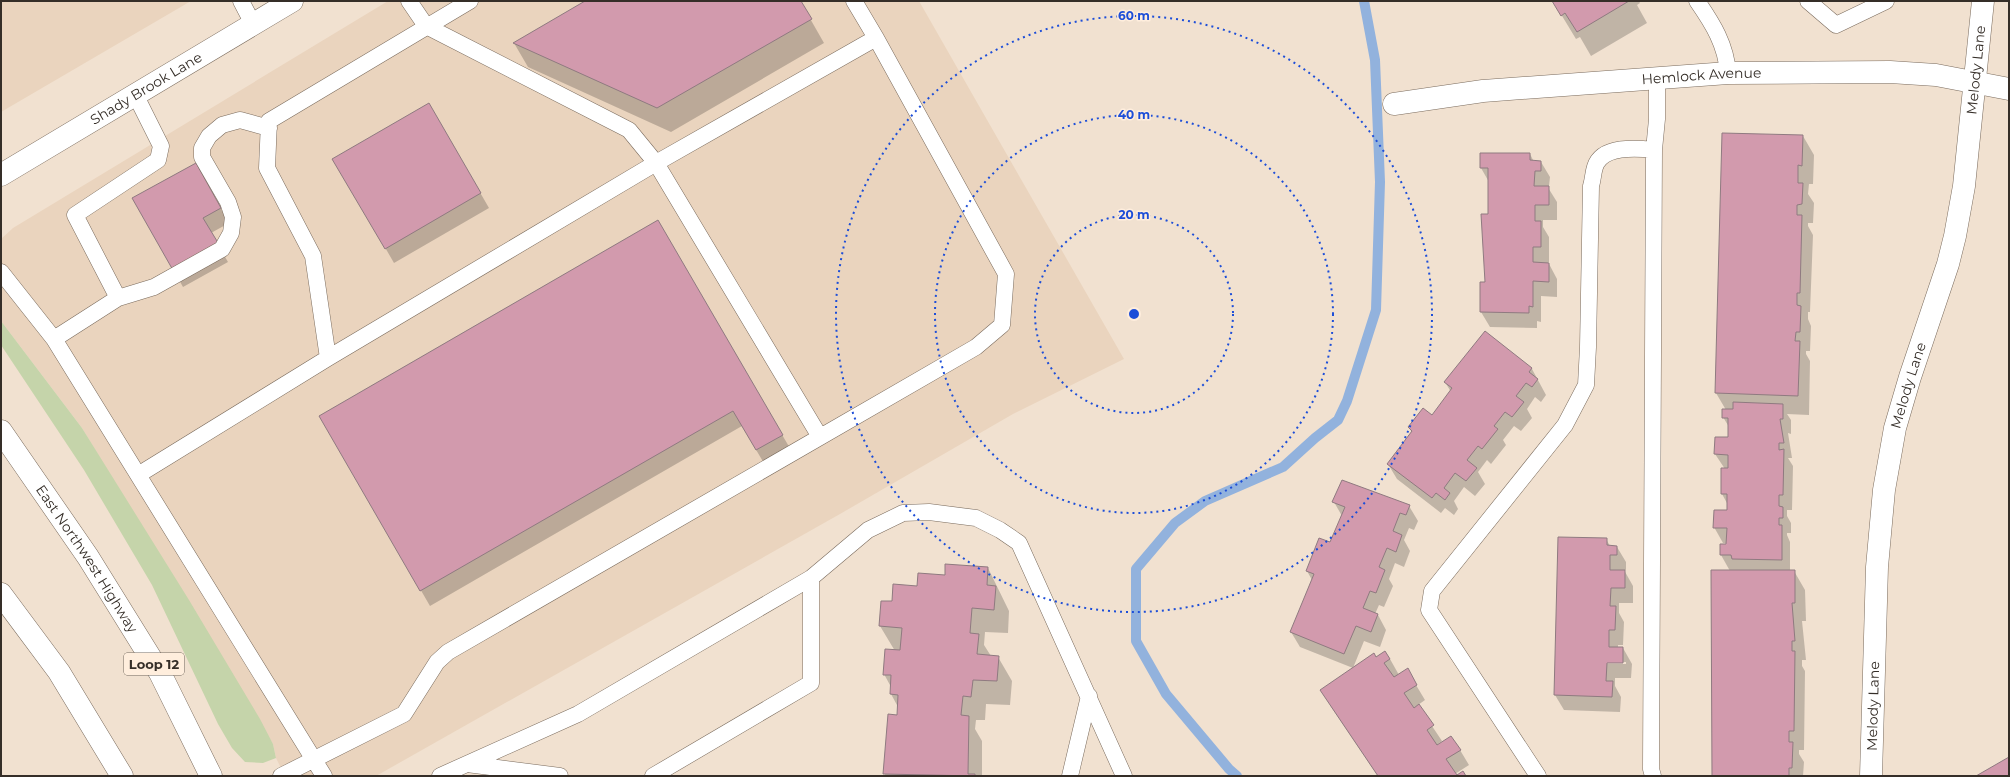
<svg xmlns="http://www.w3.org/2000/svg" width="2010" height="777" font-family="Montserrat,sans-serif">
<rect width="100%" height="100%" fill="#f1e1d0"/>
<path fill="#ead4be" d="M1,1H191L1,112Z
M388,1H919L1124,359L1013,414L840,514L376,776H285L276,758L273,744L82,428L1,321V239L13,228Z"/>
<path fill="#c5d4aa" d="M1,321L82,428L189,600L260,719L273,744L276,758L263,763L245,762L232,748L218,724L152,585L84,470L1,345Z"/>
<path fill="#0003" fill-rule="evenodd" d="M587,1H800L824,43L671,132L528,67L514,43Z
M1553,1H1639L1640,3L1637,5L1647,23L1591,56L1580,37L1576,39Z
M429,104L489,208L394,263L334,159Z
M1803,136L1814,155L1813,184H1809L1808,194L1814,203L1813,223H1808V226L1813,235L1810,312H1808V319L1811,326L1810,351H1806V354L1810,361L1809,415L1787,414L1791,420V434L1788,433L1792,458H1788L1793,466L1792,510H1787V516L1791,523V533H1787V535L1790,542V571H1794L1805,590L1806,621H1802L1806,660H1802V666L1805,671L1804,750H1799V754L1804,762L1803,776H1713L1730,571L1721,555V545H1727V543H1723L1714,527L1728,511V505L1722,494L1725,469L1715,454L1729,438V427L1723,417L1726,410L1716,393Z
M1530,154L1534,162H1541L1550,177L1549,186H1547L1557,202V220H1543V227L1549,237V262H1548L1557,279V297L1541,296V322L1537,321V328L1490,327L1481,312V283H1486L1489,182L1481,168Z
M195,164L229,223L211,233L228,262L183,287L133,199Z
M657,221L791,450L765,465L742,426L430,606L320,416Z
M1485,333L1532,369L1546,395L1541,402L1535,397L1527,409L1532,418L1521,431L1514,426L1503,440L1506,445L1491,464L1487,460L1478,472L1485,484L1475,496L1464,487L1454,501L1458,509L1454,515L1445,508L1441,513L1397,479L1388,464L1412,433L1409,427L1432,416L1451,392L1445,382Z
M1334,502L1409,506L1418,521L1414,530L1409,528L1404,540L1410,551L1404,567L1395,563L1389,579L1393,586L1384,607L1379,605L1375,614L1378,615L1386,630L1380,647L1364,641L1353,668L1300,647L1291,632L1312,580L1307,571L1330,544L1342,516Z
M1606,539L1610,546L1617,547L1626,562V570H1624L1633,586V603H1619V613L1624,622L1623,645H1618V648H1623L1632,664L1631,678H1615V686L1621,697L1620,712L1564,710L1555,695ZM1602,662H1626V664H1602Z
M988,568L1009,611L1008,633L985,632L984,645L991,656L998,657L1012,681L1010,705L986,704L985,720H976L975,729L982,741V776H885L889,715L898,716V707L891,694V687L884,674L895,651L880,626L893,602L918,587L946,576Z
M1376,658L1390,659L1399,675L1407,670L1425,700L1418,705L1442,741L1438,744L1460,750L1469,765L1455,774L1456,776H1378L1330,705Z"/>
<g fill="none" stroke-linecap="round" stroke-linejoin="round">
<path stroke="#92b2dd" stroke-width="10" d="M1237,776L1229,769L1166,694L1136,641V569L1175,523L1205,501L1283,467L1315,438L1338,420L1347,401L1376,310L1380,182L1375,60L1364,1"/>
</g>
<path fill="#d29aad" stroke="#8f7a80" d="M585,1H801L812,19L657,108L513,43Z
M1552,1H1629L1577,32L1565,13L1561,16Z
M429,103L481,193L385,249L332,159Z
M1722,133L1803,135L1802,166L1798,165V183H1803L1802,204L1797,205V215H1802L1800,293H1797V305L1801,306L1800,332H1796L1795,341H1800L1798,396L1715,393Z
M1480,153H1530V160L1541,161V171H1535L1534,186H1549V205H1535V221H1541V247H1533V262L1549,263V282L1533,281V307L1529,306V313L1480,312V282H1485L1481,214H1488V168H1480Z
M196,163L221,208L203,218L220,246L174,272L132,198Z
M658,220L783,435L756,450L733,411L420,591L319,416Z
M1485,331L1532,368L1529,372L1538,379L1532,387L1526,383L1516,396L1524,402L1512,417L1505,412L1494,426L1498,429L1482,449L1478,446L1467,460L1477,468L1466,481L1455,473L1444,488L1450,493L1445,500L1436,493L1432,498L1387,464L1412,431L1408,427L1423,408L1432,415L1452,388L1444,382Z
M1733,402L1783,404V419H1780L1784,443H1779V450L1784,449L1783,495H1779V506L1783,507V518H1779V525H1782V560L1732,559L1731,555H1720V544H1726L1727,528H1713L1714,510H1727V494H1721V468H1728V455L1714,454L1715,437H1728V418H1722V409H1733Z
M1342,480L1410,505L1406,515L1400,513L1393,531L1402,535L1396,552L1387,548L1379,567L1385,570L1376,593L1370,591L1363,608L1378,614L1371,632L1356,626L1344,654L1290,632L1314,574L1306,571L1319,538L1330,542L1345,507L1332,502Z
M1558,537L1607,538V545L1617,546V555H1610V570H1625V588H1611L1610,606H1616L1615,630H1609V647H1623V663H1607L1606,681H1613L1612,697L1554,695Z
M945,564L988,567L987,585L996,586L994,610L972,608L970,633L979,634L977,654L999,656L997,681L973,680L971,697L963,696L961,715L969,716L968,774H975V776L883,774L888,714L897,715L898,695L890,694L891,675H883L885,649L900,650L902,628L879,626L881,601H892L893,584L917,586L918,573L945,575Z
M1711,570H1795V603H1792L1795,641H1792V651H1795L1794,731H1789V742H1793L1792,768H1789V776H1712Z
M1385,651L1390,659L1384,663L1394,677L1408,668L1417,685L1404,693L1414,708L1419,704L1434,725L1427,730L1437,745L1451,736L1461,750L1446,759L1457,775L1463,771L1466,776H1378L1320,690L1374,653L1376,657Z
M2009,757V776H1976Z"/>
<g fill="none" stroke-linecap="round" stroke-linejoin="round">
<defs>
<path id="lane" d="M241,1L253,24
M409,1L426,26L629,130L656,163L820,437
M1697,1C1713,24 1726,45 1728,73
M1808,1L1836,25L1886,1
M1654,150L1657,119V79
M1,272L54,339L324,776
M118,298L154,287L222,249L231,233L233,217L228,202L202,157V148L209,136L222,125L240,120L269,128
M54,339L118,298L75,215L158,160L161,146L135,94
M328,358L313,256L267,168L269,121L470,1
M138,475L328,358L656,163L876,38L854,1
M467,764L560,776
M281,776L404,714L437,662L448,652L976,347L1002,325L1006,274L876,38
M440,776L578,714L811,578L868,530L903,513L929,512L976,518L1000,530L1019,543L1124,776
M653,776L811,683V578
M1070,776L1089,696
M1538,776L1429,610L1432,591L1565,425L1586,385L1588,347L1591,186C1593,180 1593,173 1595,167C1602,145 1636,148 1654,150L1651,769L1653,776"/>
<g id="street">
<path id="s1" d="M1394,104L1483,91L1728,73L1890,72L1936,75L2009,89"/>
</g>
<g id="secondary">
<path id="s2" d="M1,175L292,1"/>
<path id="s3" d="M1871,776L1877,567L1884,490L1895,428L1910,377L1948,264L1955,236L1964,186L1983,1"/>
</g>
<g id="primary">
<path id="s4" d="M1,431L88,557L160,673L211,776"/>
<path d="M1,594L59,672L122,776"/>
</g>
</defs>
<use href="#lane" stroke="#7a6b5d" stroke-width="17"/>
<use href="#street" stroke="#7a6b5d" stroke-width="23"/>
<use href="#secondary" stroke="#7a6b5d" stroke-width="23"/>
<use href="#primary" stroke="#7a6b5d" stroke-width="23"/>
<use href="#lane" stroke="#fff" stroke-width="16"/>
<use href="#street" stroke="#fff" stroke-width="22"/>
<use href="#secondary" stroke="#fff" stroke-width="22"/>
<use href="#primary" stroke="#fff" stroke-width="22"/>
</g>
<g fill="none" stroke="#1d4ed8" stroke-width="2" stroke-dasharray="2 4">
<circle cx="1134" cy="314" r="99"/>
<circle cx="1134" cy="314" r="199"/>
<circle cx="1134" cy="314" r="298"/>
</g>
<g text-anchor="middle" stroke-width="3" stroke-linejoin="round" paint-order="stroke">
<rect fill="#fed" stroke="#72685e" stroke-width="1" x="124" y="653" width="60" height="22" rx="3"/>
<g font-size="13" font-weight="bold" fill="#352e28">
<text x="154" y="669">Loop 12</text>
</g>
<g font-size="14" fill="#352e28" stroke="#fed">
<text dy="5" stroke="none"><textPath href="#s3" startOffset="718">Melody Lane</textPath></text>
<text dy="5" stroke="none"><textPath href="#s1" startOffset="309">Hemlock Avenue</textPath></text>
<text dy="5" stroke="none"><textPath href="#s2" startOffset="169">Shady Brook Lane</textPath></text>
<text dy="5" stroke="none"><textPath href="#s3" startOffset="394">Melody Lane</textPath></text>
<text dy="5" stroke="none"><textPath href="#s4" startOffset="154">East Northwest Highway</textPath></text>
<text dy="5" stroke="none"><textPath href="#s3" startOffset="70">Melody Lane</textPath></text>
</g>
</g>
<circle cx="1134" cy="314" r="6" fill="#1d4ed8" stroke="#fed" stroke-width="2"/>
<g font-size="12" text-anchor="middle" font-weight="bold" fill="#1d4ed8" stroke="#fed" stroke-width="3" stroke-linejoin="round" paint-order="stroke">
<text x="1134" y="20">60 m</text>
<text x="1134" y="119">40 m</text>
<text x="1134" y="219">20 m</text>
</g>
<rect width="2010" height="777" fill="none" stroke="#352e28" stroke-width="4"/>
</svg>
